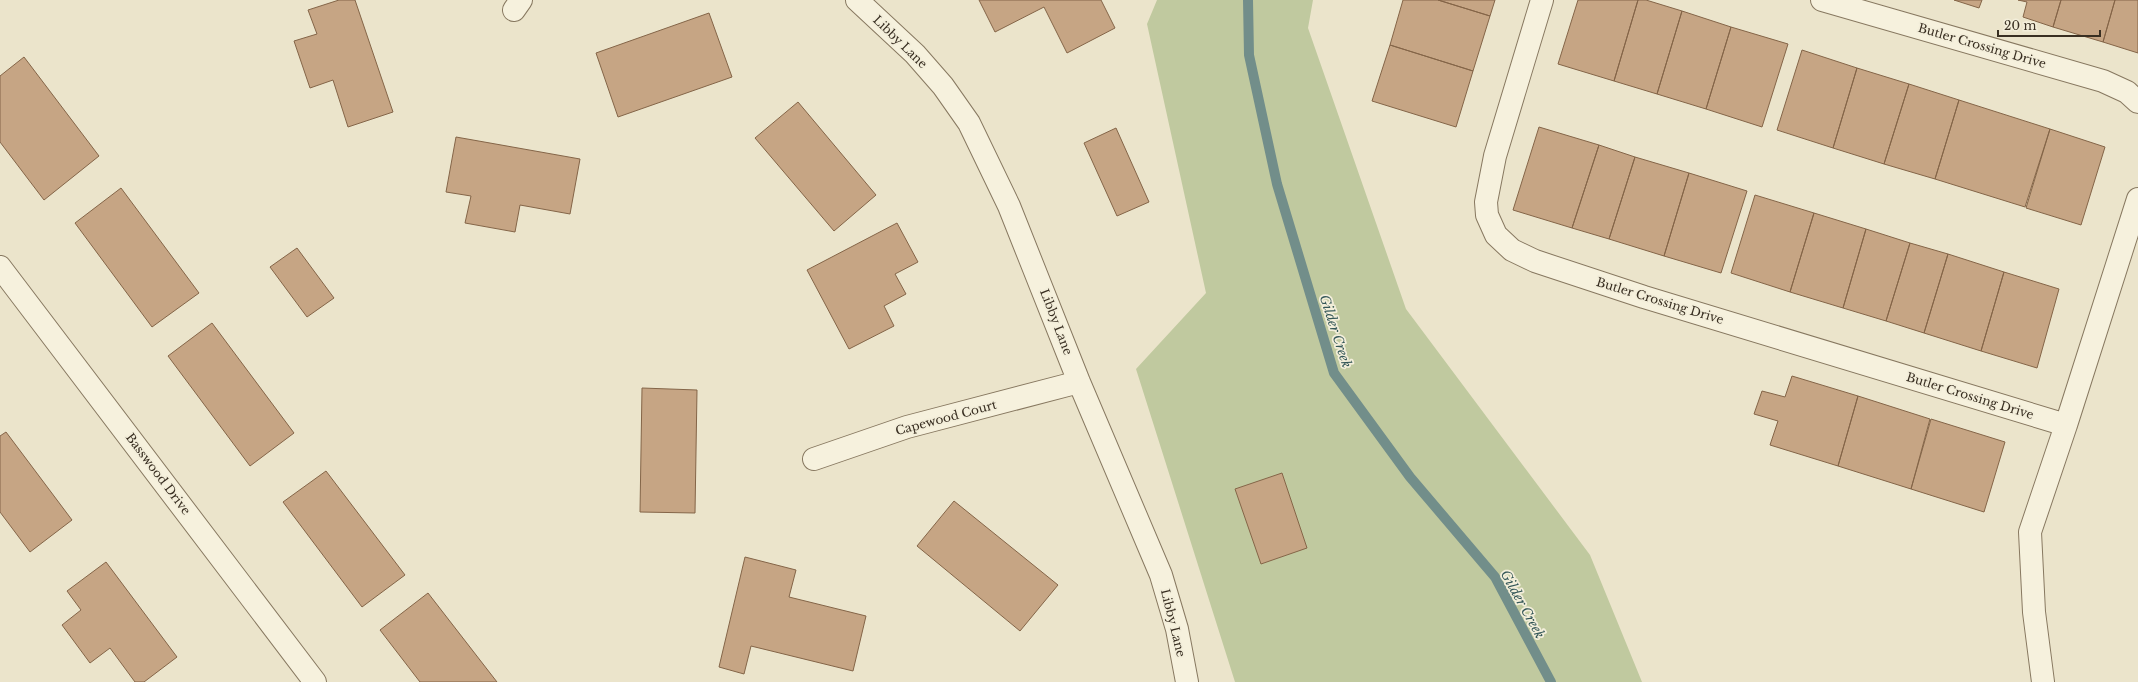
<svg xmlns="http://www.w3.org/2000/svg" width="2138" height="682" font-family="'Libre Baskerville',serif">
<rect width="100%" height="100%" fill="#ebe4cb"/>
<path fill="#c0c99f" d="M1157,0H1313L1308,28L1406,309L1590,555L1642,682H1235L1136,369L1206,293L1147,24Z"/>
<g fill="none" stroke-linecap="round" stroke-linejoin="round">
<path stroke="#728e8a" stroke-width="10" d="M1248,0L1249,55L1277,184L1334,373L1410,477L1495,577L1551,682"/>
</g>
<path fill="#c6a584" stroke="#846548" d="M339,0H355L393,112L348,127L333,80L310,88L294,41L317,34L308,10Z
M979,0H1101L1115,28L1067,53L1044,7L995,32Z
M1403,0H1438L1490,16L1473,71L1390,45Z
M1438,0H1495L1490,16Z
M1578,0H1638L1614,81L1558,64Z
M1638,0H1646L1682,11L1657,94L1614,81Z
M1954,0H1982L1979,8Z
M2018,0H2061L2053,27L2023,17L2027,2Z
M2061,0H2115L2103,42L2053,27Z
M2115,0H2138V53L2103,42Z
M1682,11L1731,27L1706,109L1657,94Z
M709,13L732,77L618,117L596,53Z
M1731,27L1788,44L1762,127L1706,109Z
M1390,45L1473,71L1456,127L1372,101Z
M1802,50L1857,68L1833,148L1777,130Z
M24,57L99,156L44,200L0,142V76Z
M1857,68L1909,84L1884,164L1833,148Z
M1909,84L1959,100L1935,179L1884,164Z
M1959,100L2050,129L2025,207L1935,179Z
M798,102L876,195L834,231L755,138Z
M1539,127L1599,145L1572,228L1513,210Z
M1116,128L1149,202L1117,216L1084,143Z
M2050,129L2105,147L2081,225L2026,208Z
M456,137L580,159L570,214L520,205L515,232L465,223L471,196L446,192Z
M1599,145L1635,157L1609,239L1572,228Z
M1635,157L1689,173L1664,256L1609,239Z
M1689,173L1747,191L1721,273L1664,256Z
M121,188L199,293L152,327L75,223Z
M1755,195L1814,213L1790,292L1731,273Z
M1814,213L1866,229L1843,308L1790,292Z
M897,223L918,262L895,274L906,294L884,306L894,326L849,349L807,270Z
M1866,229L1910,243L1886,321L1843,308Z
M1910,243L1948,254L1924,333L1886,321Z
M297,248L334,298L307,317L270,267Z
M1948,254L2004,272L1981,351L1924,333Z
M2004,272L2059,289L2037,368L1981,351Z
M212,323L294,433L250,466L168,356Z
M1792,376L1858,396L1838,466L1770,445L1778,421L1754,414L1762,391L1785,397Z
M642,388L697,390L695,513L640,512Z
M1858,396L1930,419L1911,489L1838,466Z
M1931,419L2005,442L1984,512L1911,489Z
M6,432L72,520L30,552L0,512V436Z
M326,471L405,575L362,607L283,502Z
M1282,473L1307,548L1261,564L1235,489Z
M954,501L1058,585L1020,631L917,546Z
M745,557L796,570L789,597L866,616L853,671L751,646L744,674L719,667Z
M106,562L177,657L144,682H135L110,648L90,663L62,625L81,610L67,591Z
M428,593L497,682H420L380,630Z"/>
<g fill="none" stroke-linecap="round" stroke-linejoin="round">
<defs>
<path id="minor" d="M857,0L915,54L943,86L969,123L1009,206L1079,382L1161,575L1177,629L1187,682
M1542,0L1495,156L1486,202L1487,215L1496,235L1512,250L1535,261L1644,297L2066,425L2138,199
M1822,0L2103,81L2127,92L2138,102
M514,10L521,0
M0,267L315,682
M814,459L907,427L1079,382
M2043,682L2034,612L2030,532L2066,425"/>
</defs>
<use href="#minor" stroke="#877860" stroke-width="24"/>
<use href="#minor" stroke="#f6f1dd" stroke-width="22"/>
</g>
<g text-anchor="middle" stroke-width="3.5" stroke-linejoin="round" paint-order="stroke">
<g font-size="12" fill="#392f22" stroke="#f3eeda">
<text transform="translate(900 42) rotate(44)" y="4">Libby Lane</text>
<text transform="translate(1982 46) rotate(16)" y="4">Butler Crossing Drive</text>
<text transform="translate(1660 301) rotate(17)" y="4">Butler Crossing Drive</text>
<text transform="translate(1056 322) rotate(69)" y="4">Libby Lane</text>
<text transform="translate(1970 396) rotate(17)" y="4">Butler Crossing Drive</text>
<text transform="translate(946 418) rotate(-15)" y="4">Capewood Court</text>
<text transform="translate(158 474) rotate(53)" y="4">Basswood Drive</text>
<text transform="translate(1173 623) rotate(76)" y="4">Libby Lane</text>
</g>
<g font-size="13" font-style="italic" fill="#335657" stroke="#f3eeda">
<text transform="translate(1336 331) rotate(72)" y="5">Gilder Creek</text>
<text transform="translate(1523 604) rotate(61)" y="5">Gilder Creek</text>
</g>
</g>
<path d="M1998 30v6h102v-6" fill="none" stroke="#392f22" stroke-width="2"/>
<text x="2004" y="30" font-size="12" fill="#392f22" stroke="#f3eeda" stroke-width="3" paint-order="stroke">20 m</text>
</svg>
